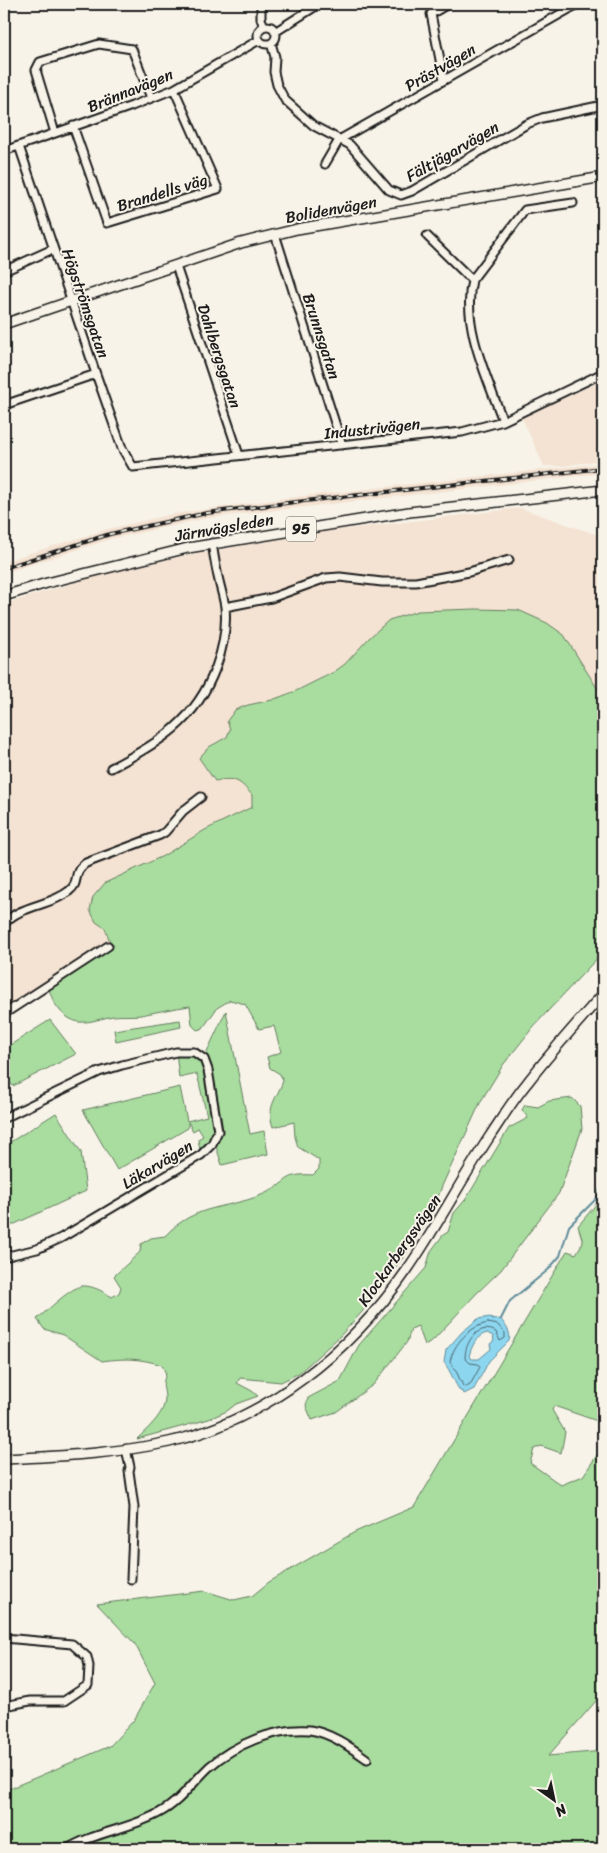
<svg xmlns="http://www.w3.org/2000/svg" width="607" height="1853" font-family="Sriracha,sans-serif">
<rect width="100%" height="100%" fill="#f7f3e8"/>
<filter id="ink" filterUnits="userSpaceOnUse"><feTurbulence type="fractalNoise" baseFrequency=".02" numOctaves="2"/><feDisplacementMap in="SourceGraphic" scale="10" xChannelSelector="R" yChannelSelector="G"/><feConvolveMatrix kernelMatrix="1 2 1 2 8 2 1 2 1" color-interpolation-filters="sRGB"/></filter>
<g filter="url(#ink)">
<path fill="#f4e2d2" d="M603,380V460L562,466H544L522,418Z
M603,463V473L208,518L111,539L4,573V562L24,555L108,529L173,514L286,498Z
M520,508L603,537V695L597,688L564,635L518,610L476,609L418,611L389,620L345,664L334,672L296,691L272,700L248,705L230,729L227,737L209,747L199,758L215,781L229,778L241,783L252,795V807L205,830L163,856L105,883L96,922L105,928L112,947L4,1018V604L94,577L179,557L315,533Z"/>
<path fill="#a9dd9f" stroke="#627c5e" d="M476,609L518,610L547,623L564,635L597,688L603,695V952L534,1026L503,1065L481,1101L442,1186L433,1211L413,1244L362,1312L340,1336L299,1373L281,1382L240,1378L237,1383L252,1391L258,1396L236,1404L227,1411L209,1419L137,1439C148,1428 166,1413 165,1397C164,1385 161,1387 166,1374L162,1365C139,1358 125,1358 102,1361L63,1335L44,1329L37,1319C47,1311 71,1287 82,1286C92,1285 104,1292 112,1297L119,1293L121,1287L114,1276L140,1252L141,1244L151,1238L165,1236C196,1202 231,1210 268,1192C289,1182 284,1173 313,1175L319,1169V1160L298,1147L295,1137L294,1122L273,1127C266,1107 277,1098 283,1081L280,1074L270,1068L267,1057L281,1052L274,1026L259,1029L245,1004L230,1000L217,1008L203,1028L197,1030L192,1025L190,1006C174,1008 157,1012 141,1015C132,1016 122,1015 113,1016C102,1018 91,1023 79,1022C63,1019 53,1004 49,989L112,947L105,928L96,922L90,910L93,897L105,883L163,856L205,830L252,807V795C239,780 235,777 215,781L199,758L209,747L227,737L230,729L227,721L235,710L248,705L272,700L296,691L334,672L345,664L369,638L389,620L418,611Z
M226,1011L250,1134L264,1131L268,1154L222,1165L214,1140L201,1155L198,1139L203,1136L198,1128L193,1131L188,1122V1128L117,1170L83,1110L180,1087L187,1121L207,1116L197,1074L179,1078L176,1052H194L204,1058Z
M50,1020L76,1054L13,1086L4,1075V1049Z
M180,1020L181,1027L116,1041L114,1030Z
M572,1098L580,1106L582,1129L559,1193L501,1270L476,1294L434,1339L425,1345L418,1326L411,1329L407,1342L374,1384L336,1412L312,1420L306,1406L308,1398L340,1381L359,1345L426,1268L431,1251L443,1235L448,1232L454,1213L466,1199L509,1128L528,1118L522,1110L525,1105L538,1107L549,1101Z
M56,1113L81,1152L86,1191L4,1229V1146Z
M603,1196V1423L554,1406L552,1410L565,1432L561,1453L541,1446L534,1449L530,1463L561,1485L583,1476L603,1446V1693L548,1756L603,1751V1849H4V1791L110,1746L134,1720L155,1683L135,1644L97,1604L205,1591L234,1600L252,1596L269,1582L355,1532L414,1507L567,1251L576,1254L583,1242L578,1226Z"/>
<path fill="#8dd6ef" stroke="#608c9b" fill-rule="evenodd" d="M490,1317L493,1320L501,1319C505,1326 512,1332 509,1341L489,1361L474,1389L464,1394L463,1392L460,1391C454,1382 451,1372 444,1362L446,1350L462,1332L478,1319ZM487,1333L493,1336L494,1341L490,1344L491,1349L479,1359H472L469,1356C472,1346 476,1336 487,1333Z"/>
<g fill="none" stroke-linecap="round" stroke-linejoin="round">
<path stroke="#496670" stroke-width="1" d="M488,1323L498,1325L505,1333V1338L500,1341L496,1332C479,1322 465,1341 465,1358L470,1363L478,1364L480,1367L470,1385L466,1387L463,1386L457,1373L450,1362C453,1344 470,1326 488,1323Z"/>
<path stroke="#608c9b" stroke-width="2" d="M501,1319L510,1301L548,1270L560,1256L569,1226L597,1198L603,1183"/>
<defs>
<path id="minor" d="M261,4V19L264,26
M258 35a9 9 0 1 1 18 0a9 9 0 1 1-18 0Z
M275,32L319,4
M271,43L275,57L274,72L277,85L285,100L314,126L350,145L389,190L401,195L412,191L527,124L542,118L603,105
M444,80L431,14L448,4
M73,126L107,223L218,189L174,89
M55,133L36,70L40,62L99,44L132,49L151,98
M19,146L96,374L122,448L133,467L462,432L503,421L603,373
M4,151L132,106L174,89L259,40
M325,164L339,140L578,4
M275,234L342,445
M427,236L472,280C461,326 488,379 503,421
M176,266L239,455
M4,271L53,249
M472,280L525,210L573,203
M4,405L96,374
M225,607L271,598L326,578L340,577L382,582H416L469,572L509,560
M111,768C159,743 196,721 216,667C223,648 227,628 225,607C224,599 221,590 219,581C216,569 214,556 212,543
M4,924C19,905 51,906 69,891C81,882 71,873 86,863L160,835L165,832L183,811L201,797
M4,1014L108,946
M4,1118L99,1072L122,1065L176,1052H194L204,1059L208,1070L218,1131L212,1144L201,1155L61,1238L37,1249L4,1257
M126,1449L130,1467L129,1471L134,1507L131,1579
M4,1638L72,1644L87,1657L89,1666L88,1685L64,1701H30L4,1706
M67,1849C95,1832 130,1829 159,1813C180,1802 192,1783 209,1767C234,1745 275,1727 310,1730C331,1733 350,1747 367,1759"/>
<path id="major" d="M4,324L241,243L297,229L603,177
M4,596L47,583L188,548L409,512L603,490
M4,1459C59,1456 114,1454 169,1442C267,1420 350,1352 407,1270C437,1227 461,1180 490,1136C502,1118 513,1100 527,1083C551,1052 577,1023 603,994"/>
</defs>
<use href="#minor" stroke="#1c1c1c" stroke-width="11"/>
<use href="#major" stroke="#1c1c1c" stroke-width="12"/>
<use href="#minor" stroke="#f7f3e8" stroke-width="7"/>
<use href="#major" stroke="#f7f3e8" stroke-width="9"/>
<defs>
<path id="rail" d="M4,568L110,534L207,513L287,503L603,468"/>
</defs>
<use href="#rail" stroke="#1c1c1c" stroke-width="4"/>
<use href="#rail" stroke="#f7f3e8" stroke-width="2" stroke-dasharray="5.5" stroke-linecap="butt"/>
</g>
</g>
<g text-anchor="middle" stroke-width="4" stroke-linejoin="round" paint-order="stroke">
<rect fill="#f7f3e8" stroke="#5e5c59" stroke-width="1" x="286" y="516.5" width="30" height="25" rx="4"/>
<g font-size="15" font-weight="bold" fill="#1c1c1c">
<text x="301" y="534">95</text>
</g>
<g font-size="16" fill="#1c1c1c" stroke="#f7f3e8">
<text transform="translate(440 67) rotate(-30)" y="6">Prästvägen</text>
<text transform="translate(130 90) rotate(-22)" y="6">Brännavägen</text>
<text transform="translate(452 151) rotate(-30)" y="6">Fältjägarvägen</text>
<text transform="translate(162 192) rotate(-17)" y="6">Brandells väg</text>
<text transform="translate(331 209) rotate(-10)" y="6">Bolidenvägen</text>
<text transform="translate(86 303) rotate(71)" y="6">Högströmsgatan</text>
<text transform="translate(322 336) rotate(72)" y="6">Brunnsgatan</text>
<text transform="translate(220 356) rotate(72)" y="6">Dahlbergsgatan</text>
<text transform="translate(372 428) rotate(-6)" y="6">Industrivägen</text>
<text transform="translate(224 527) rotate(-10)" y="6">Järnvägsleden</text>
<text transform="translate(157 1164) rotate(-31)" y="6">Läkarvägen</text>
<text transform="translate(399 1250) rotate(-55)" y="6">Klockarbergsvägen</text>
</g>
</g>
<rect width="607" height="1853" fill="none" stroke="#f7f3e8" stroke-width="20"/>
<rect x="10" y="10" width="587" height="1833" fill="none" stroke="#1c1c1c" stroke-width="2" filter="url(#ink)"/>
<g transform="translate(554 1800) rotate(147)" stroke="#f7f3e8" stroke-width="4" paint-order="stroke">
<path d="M0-4L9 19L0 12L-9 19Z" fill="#1c1c1c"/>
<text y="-8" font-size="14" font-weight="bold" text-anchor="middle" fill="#1c1c1c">N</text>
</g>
</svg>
